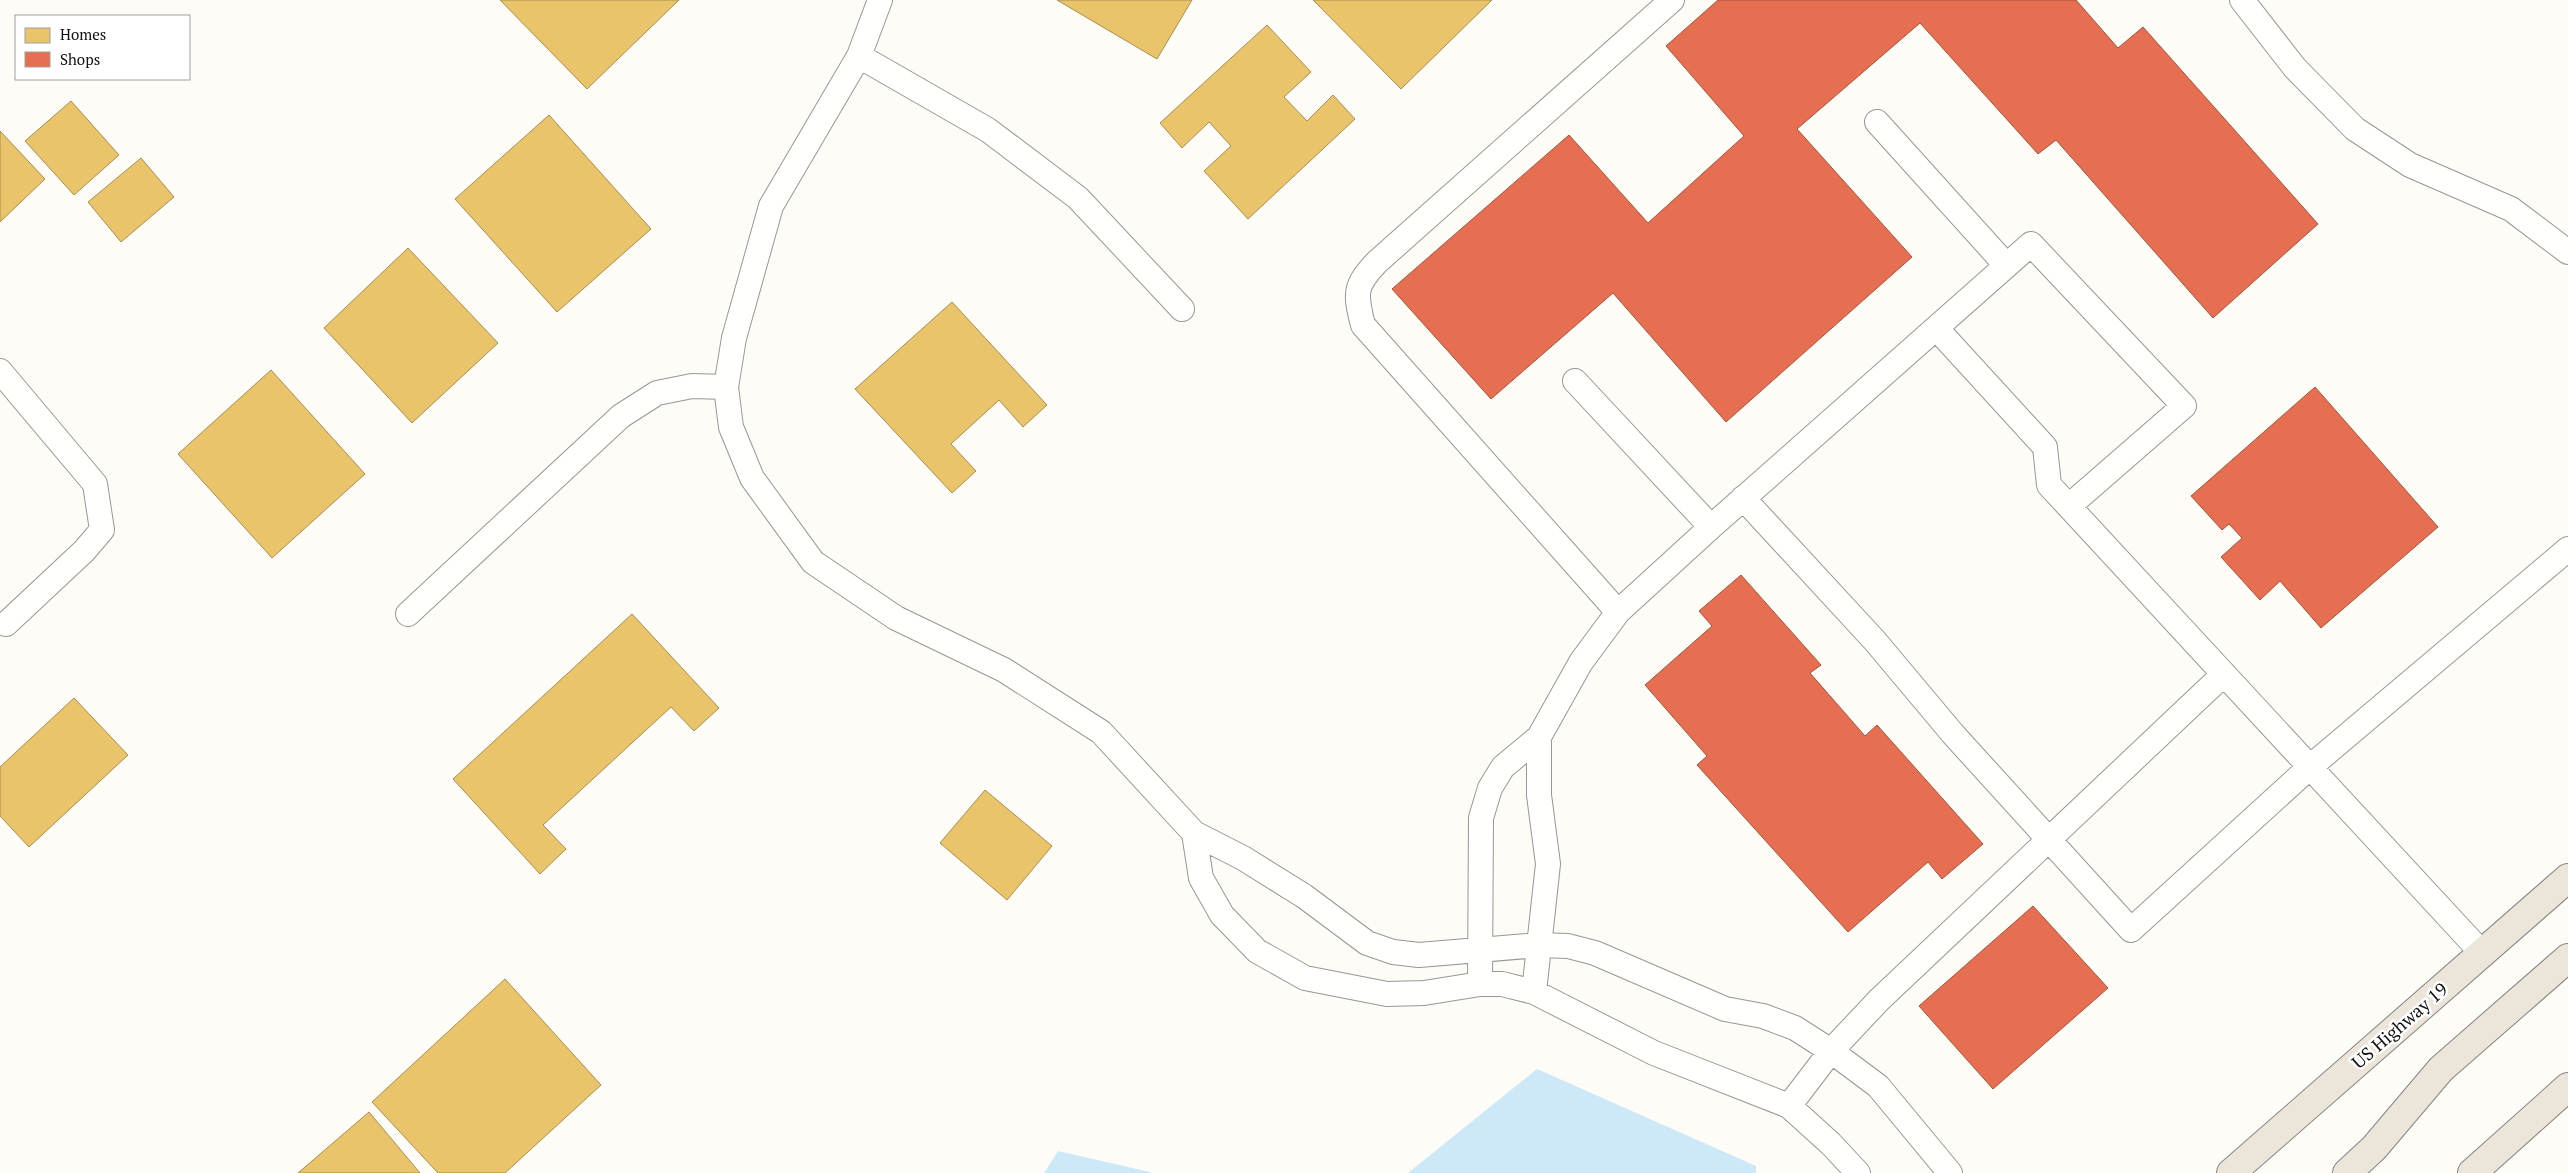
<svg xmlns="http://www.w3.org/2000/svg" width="2568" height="1173" font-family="'PT Serif',serif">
<rect width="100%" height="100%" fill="#fdfcf7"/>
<path fill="#cde8f7" d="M1537,1069L1756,1166V1173H1408Z
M1058,1151L1150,1172L1152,1173H1044Z"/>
<path fill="#e9c46a" stroke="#a88e4f" d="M500,0H679L587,89Z
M1057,0H1192L1157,59Z
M1313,0H1492L1401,89Z
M1267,25L1311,72L1284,97L1307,121L1333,95L1355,119L1248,219L1204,171L1231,146L1209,122L1182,148L1160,123Z
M71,101L119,155L74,195L25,141Z
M549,115L651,229L557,312L455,199Z
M0,131L45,179L0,222Z
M141,158L174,197L121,242L88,202Z
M408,248L498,343L412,423L324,328Z
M952,302L1047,405L1023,427L999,400L951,444L976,471L952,493L855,389Z
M271,370L365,474L272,558L178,454Z
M632,614L719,708L694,731L671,707L543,825L566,849L540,874L453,779Z
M74,698L128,755L29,847L0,816V767Z
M985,790L1052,846L1007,900L940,843Z
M505,979L601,1085L505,1173H438L372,1102Z
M369,1112L420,1173H298Z"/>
<path fill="#e76f51" stroke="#a7533e" d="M1718,0H2076L2118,48L2143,27L2318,224L2213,318L2056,140L2038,154L1920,23L1797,129L1912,257L1726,422L1613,293L1491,399L1392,289L1569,135L1648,223L1744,136L1666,46Z
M2315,387L2438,527L2321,628L2280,581L2260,600L2221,557L2242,538L2229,524L2222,530L2191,496Z
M1741,575L1821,665L1810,673L1865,736L1877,725L1983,844L1942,879L1928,862L1848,932L1697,765L1707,756L1645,685L1712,626L1699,611Z
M2033,906L2108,988L1993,1089L1919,1006Z"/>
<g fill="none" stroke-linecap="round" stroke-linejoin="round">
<defs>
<path id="service" d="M880,0L859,56L771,206L734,338L726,387L731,427L752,478L813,562L896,618L1004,670L1101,732L1194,833L1243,858L1304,896L1367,943L1393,952L1419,955L1539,945L1568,946L1595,953L1725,1009L1763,1016L1795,1028L1831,1051L1878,1086L1950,1173
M2242,0L2295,68L2355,129L2410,165L2511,209L2568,252
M859,56L988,130L1078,198L1182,309
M1877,122L2006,265
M1937,329L2045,447L2049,485L2483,954
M0,371L95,484L102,530L84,551L6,624
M1575,381L1711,527
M1743,498L1875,641L1953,734L2131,930L2310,767L2568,549
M1618,612L1363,325C1355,294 1354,286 1377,262L1672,0
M408,614L621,416L657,393L692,386L726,387
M1194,833L1201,878L1222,915L1257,951L1305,978L1387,994L1424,993L1480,984H1502L1534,992L1654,1053L1789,1106L1831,1144L1858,1173
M1480,984L1481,818L1490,788L1503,767L1539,737L1581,662L1618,612L1711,527L2031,244L2184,406L2069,506
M1534,992L1548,864L1539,795V737
M1789,1106L1831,1051L1879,1000L2224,674"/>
<path id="trunk" d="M2231,1173L2568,878
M2347,1173L2374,1148L2441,1069L2568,958
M2472,1173L2568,1087"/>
</defs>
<use href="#service" stroke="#979795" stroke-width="26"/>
<use href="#trunk" stroke="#858482" stroke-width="30"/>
<use href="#service" stroke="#fffffe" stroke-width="24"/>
<use href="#trunk" stroke="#ece5da" stroke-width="28"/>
</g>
<g text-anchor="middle" stroke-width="5" stroke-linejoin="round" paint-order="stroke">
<g font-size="18" fill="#111" stroke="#fff">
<text transform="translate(2400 1026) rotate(-41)" y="6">US Highway 19</text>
</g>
</g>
<rect x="15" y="15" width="175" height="65" fill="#ffffff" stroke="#a0a0a0"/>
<rect x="25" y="28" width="25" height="15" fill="#e9c46a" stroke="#a0a0a0"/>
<text x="60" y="40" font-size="15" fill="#111111">Homes</text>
<rect x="25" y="52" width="25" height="15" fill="#e76f51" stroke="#a0a0a0"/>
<text x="60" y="65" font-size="15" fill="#111111">Shops</text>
</svg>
